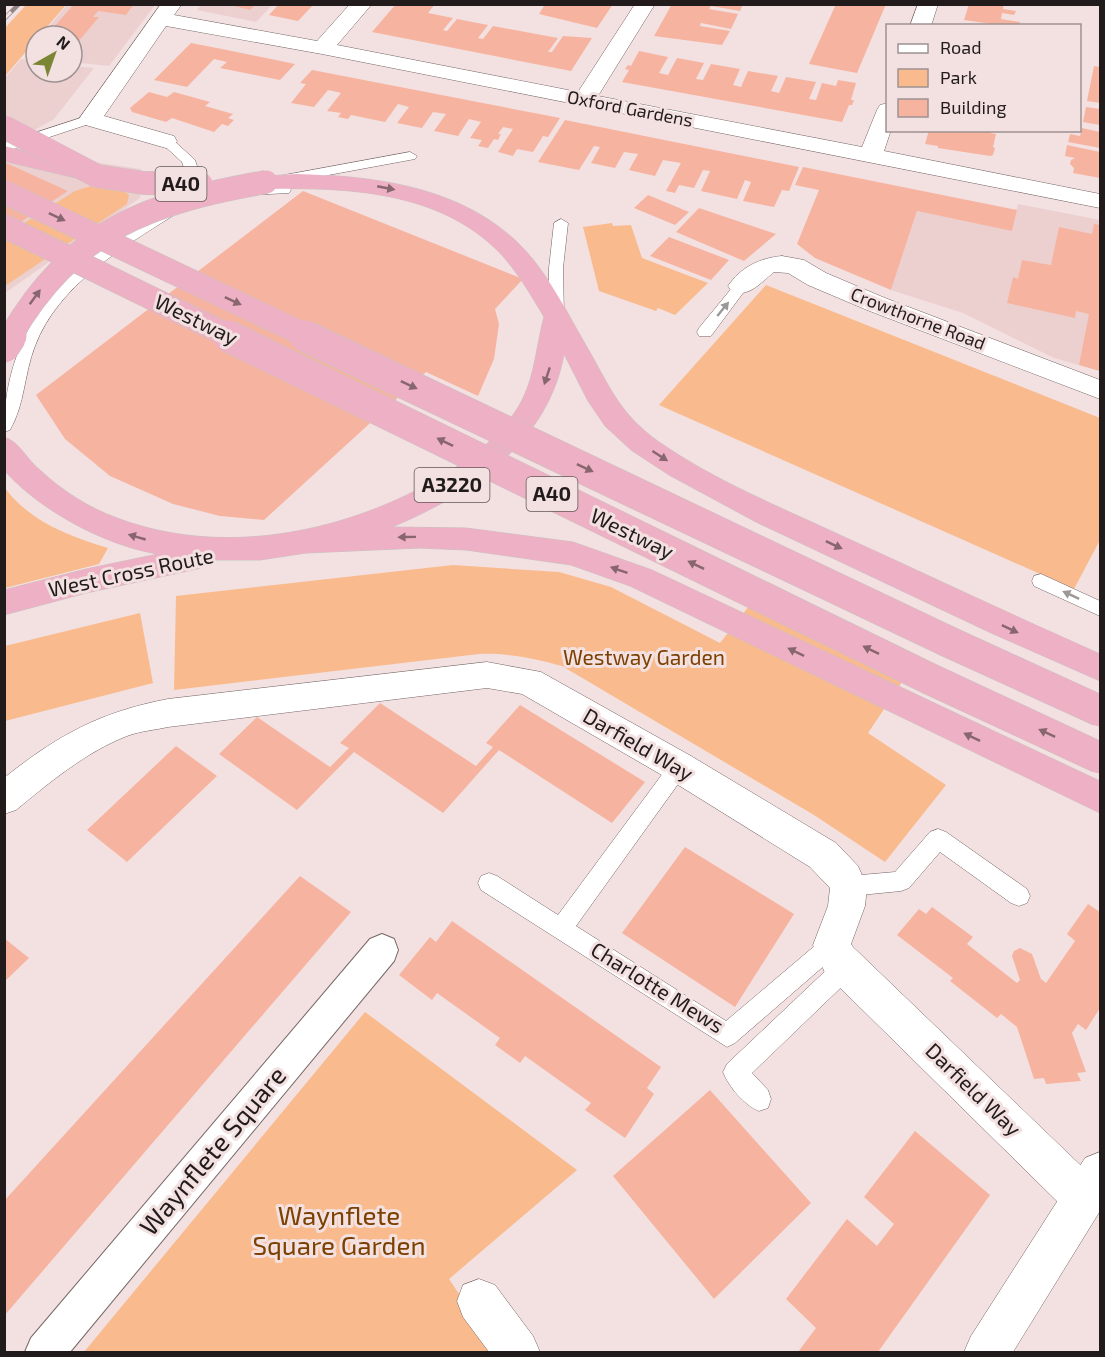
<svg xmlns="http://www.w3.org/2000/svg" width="1105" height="1357" font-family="'Exo 2',sans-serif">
<rect width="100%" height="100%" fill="#f3e0e0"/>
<path fill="#ecd0d0" d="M67,5H155L109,66L72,62V36H41Z
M201,5H272L256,22L197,10Z
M21,59L36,61V72H72V66L94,68L54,119L31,132L67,153L100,163L141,169L140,198L5,293V78Z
M1018,204L1100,220V371L1054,358L963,313L891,290L917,211L1012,230Z"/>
<path fill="#f9bb8d" d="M26,5H66L39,36H36V40L5,76V28Z
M97,184L120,188L129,195L127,204L5,286V235L75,191Z
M612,223L613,226L631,225L642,258L708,283L675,315L658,308L656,311L599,291L583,227Z
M766,285L1100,418V540L1074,589L659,405Z
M5,488C30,522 69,536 108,548L99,564L5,588Z
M453,565L559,572L611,587L720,643L768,582L918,658L868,733L946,785L885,862L814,815L562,666C533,658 509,653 479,654L174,690L176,596Z
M140,613L153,683L5,721V646Z
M365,1012L577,1170L449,1279L498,1352H84Z"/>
<path fill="#f6b4a0" d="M74,4H134L126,15L98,11L93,17H99L72,49V36H46Z
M226,4H256L250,10Z
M279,4H314L298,21L269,15Z
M396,4H435L428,13L453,18L443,30L447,31L457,19L488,25L478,38L483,39L493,26L558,38L548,52H552L563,36L592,38L571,71L372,32Z
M540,4H613L597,28L539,14L544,6Z
M672,4H743L740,11L711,6L709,9L738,14L731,29L701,23L700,26L730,31L722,45L654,36Z
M836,4H886L857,73L809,64Z
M969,4H1004L1003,9L1016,11L1014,15L1002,13L1001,19L1020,22L1019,26L998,25L964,20Z
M191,43L222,49L295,64L280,80L220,68L227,62L214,59L187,87L154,80Z
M639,51L668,57L659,73L668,75L677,58L704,63L696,79L703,80L711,64L740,69L733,85L741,87L748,71L778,76L771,91L779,93L786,77L816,82L809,99L816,100L822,83L836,86L838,80L856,83L851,100H854L852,105H849L842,122L622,82L629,70L625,69L628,65L631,66Z
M1094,66L1100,67V103L1087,101Z
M312,70L560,118L548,137L543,136L533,152L517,149L513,156L498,152L513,129L503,127L498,134H501L498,140L494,139L488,148L478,146L482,140L470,138L481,122L469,119L458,136L434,131L446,114L433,112L422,128L397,123L409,107L398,104L385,122L351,115L348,119L338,117L341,113L327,111L341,93L328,90L314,107L291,103L306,84L300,83Z
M149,92L167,97L174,92L210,102L205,106L233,114L228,118L234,120L228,126L222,124L214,132L172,118L166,122L132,112L130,108Z
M1086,107L1100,109V125L1083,122Z
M565,120L799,167L789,191L782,190L774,207L743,201L751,182L745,180L737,199L701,191L710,171L703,170L694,188L679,185L675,193L666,191L681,163L663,160L655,176L629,170L638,154L624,152L615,168L591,163L600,147L594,146L579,170L538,162Z
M1082,128L1100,132V148L1068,142L1070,134L1080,136Z
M929,130H990V133L996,134L993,147L995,148L993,155L990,156L938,148V146L925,144Z
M1067,145L1100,152V178L1073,173L1074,168L1070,164L1071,160L1075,158L1065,156Z
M6,163L68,191L4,233V164Z
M803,167L1017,210L1012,231L917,211L891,290L815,258L797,244L819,190L795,185Z
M303,191L523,279L495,309L499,324L494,359L478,396L426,372L264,520L220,516L173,504L110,476L65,439L36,395Z
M648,195L689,212L675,225L634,208Z
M699,208L776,234L744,261L676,232Z
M1094,224L1100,225V371L1079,365L1089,314L1076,311L1075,318L1007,303L1013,277L1018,279L1022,260L1051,265L1059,227L1092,234Z
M669,237L729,260L711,280L650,256Z
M380,703L476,766L493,747L486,743L520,705L645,782L612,823L499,750L443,813L354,752L297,810L219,754L257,717L330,767L349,748L340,743Z
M176,746L217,776L127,862L87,830Z
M685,847L794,914L735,1007L622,933Z
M300,876L351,912L4,1316V1201Z
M1088,904L1100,912V1008L1086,1030L1078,1024L1072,1033L1086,1072L1077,1073L1081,1081L1046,1084L1044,1078L1034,1079L1017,1027L1001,1014L997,1018L950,981L953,978L897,935L919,909L926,914L932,907L973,937L967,944L1017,983L1020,980L1012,956L1014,951L1020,948L1032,954L1041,979L1046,983L1075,941L1067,934Z
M452,921L661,1067L647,1088L654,1094L625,1138L585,1110L591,1103L525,1056L520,1063L495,1045L500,1038L437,993L432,1000L399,975L430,937L436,942Z
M4,938L29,958L4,982Z
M710,1090L811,1203L714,1299L613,1176Z
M915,1131L990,1195L878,1352H798L816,1328L786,1299L847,1219L877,1246L894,1224L864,1197Z"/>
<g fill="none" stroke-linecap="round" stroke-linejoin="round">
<defs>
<path id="service" d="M90,115L97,119L95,122L4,152V143Z
M166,137L171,138L195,160L207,196L205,199H195L193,196L182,162L159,141Z
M410,152L417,156L415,159L285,183L278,179L285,175Z
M284,186L289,187L291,190L289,193L249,195L242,191L249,187Z
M169,208L176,212L174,215C122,248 58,285 35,346C24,374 25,404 10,430L4,432C4,341 52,275 129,230C141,223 155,211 169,208Z
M561,219L568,223L563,268L564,318L556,323L548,318L549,268L554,223Z
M741,281L746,283L749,286L746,289L711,336H699L697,332L699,328L736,283Z
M1041,574L1100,601V616L1034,586L1032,581L1034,576Z
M679,758L686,761L689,767L686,773L576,926L726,1021L824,938L832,934L840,938L843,945L840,952L735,1043L727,1047L481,890L478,883L481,876L489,873L497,876L558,915L672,761Z
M938,829L946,832L1027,889L1030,896L1027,903L1019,906L1011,903L940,852L909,888L901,891L850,896L842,893L839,886L842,879L850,876L895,872L930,832Z
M846,956L854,959L857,967L854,975L752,1073L768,1090L771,1099L768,1108L759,1111C744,1105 729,1087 723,1072L727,1064L838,959Z"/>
<path id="pedestrian" d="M382,934L394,939L398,950L394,961L70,1352H25L31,1338L370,939Z"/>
<path id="minor" d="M161,4H182L174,15L317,41L350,4H372L337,45L578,92L635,4H655L598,96L862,147L877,110L880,105L888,103V130H891L884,151L1100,194V208L322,54L166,26L104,116L174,136L177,141L174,146L166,148L82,124L79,119Z
M918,4H938L931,26H910Z
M782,256L804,260L826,273L885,298L1100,380V399L867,310L808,285L788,273L774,272C760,283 750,297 732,292L728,286C741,267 760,258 782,256Z
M487,662L541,672L691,756L836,843L858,866L867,887L865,906L851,944L853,947L1099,1183V1213L1084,1219L1069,1213L825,973L813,945L828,906L830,888L810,867L667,778L522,694L487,688L168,727C155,730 140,731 127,736C86,752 50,782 16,810L4,814V778C58,735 100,712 168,699Z
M479,1279L495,1285L533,1336L540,1352H489L463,1317L457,1301L463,1285Z"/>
<path id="tertiary" d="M1100,1152V1211L1013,1352H964L971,1336L1085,1158Z"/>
<path id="trunk" d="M4,146L105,171L109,176L105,181L97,183L4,161Z
M296,174C373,176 457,186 516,241C545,268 564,307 584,342C609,384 617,412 659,442C715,481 780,507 842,536C928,575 1014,616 1100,654V681L989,632L756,522L669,475L631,450L605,426L588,401L564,354C548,443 471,494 392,527L466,528L573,542L652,570L1100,781V813L630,586L571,565L466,550L419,548L306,553L260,560H211L208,565L197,569L86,593L4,615V590L86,569L158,554C106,546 39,510 4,470V437C19,441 27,460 40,470C61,490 89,508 117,518C220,557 339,534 432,482C463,464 495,442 515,412C535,383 535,350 544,317C531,295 517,271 499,252C439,191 347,187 266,189L258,187L254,182L258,177Z"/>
</defs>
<use href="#service" stroke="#756565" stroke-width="1"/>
<use href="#pedestrian" stroke="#756565" stroke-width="2"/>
<use href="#minor" stroke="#756565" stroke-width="1"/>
<use href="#tertiary" stroke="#756565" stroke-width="1"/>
<use href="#trunk" stroke="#c6c4c4" stroke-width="1"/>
<use href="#service" fill="#fff" fill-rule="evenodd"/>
<use href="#pedestrian" fill="#fff" fill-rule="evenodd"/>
<use href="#minor" fill="#fff" fill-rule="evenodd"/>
<use href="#tertiary" fill="#fff" fill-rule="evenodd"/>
<use href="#trunk" fill="#eeb0c4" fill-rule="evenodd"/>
<defs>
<path id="rail" d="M4,19L19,4"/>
</defs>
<use href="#rail" stroke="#938585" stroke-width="4.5"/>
<use href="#rail" stroke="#f3e0e0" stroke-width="3" stroke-dasharray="10" stroke-linecap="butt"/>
<defs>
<path id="trunk-bridge-far1" d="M4,127L97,176L144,183L201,184
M4,192L309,337
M4,226L231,337
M10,337C73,229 148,203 266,182"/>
<path id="trunk-bridge" d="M228,336L930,679L1100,758
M305,336L949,642L1100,711
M4,347L11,336"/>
</defs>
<use href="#trunk-bridge-far1" stroke="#c6c4c4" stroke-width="24" stroke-linecap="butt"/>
<use href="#trunk-bridge" stroke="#c6c4c4" stroke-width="32" stroke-linecap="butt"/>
<use href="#trunk-bridge-far1" stroke="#eeb0c4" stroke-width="23"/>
<use href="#trunk-bridge" stroke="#eeb0c4" stroke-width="31"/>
</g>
<defs><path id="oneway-solid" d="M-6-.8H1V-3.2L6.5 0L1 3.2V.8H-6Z" transform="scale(1.5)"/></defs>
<g fill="#886670">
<use href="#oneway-solid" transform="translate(386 188) rotate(11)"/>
<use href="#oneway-solid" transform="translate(57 217) rotate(25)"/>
<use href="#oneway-solid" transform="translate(35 297) rotate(-54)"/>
<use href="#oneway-solid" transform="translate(233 301) rotate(25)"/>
<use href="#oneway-solid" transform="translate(547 376) rotate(108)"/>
<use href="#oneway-solid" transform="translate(409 385) rotate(25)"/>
<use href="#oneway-solid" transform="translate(445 442) rotate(-154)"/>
<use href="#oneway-solid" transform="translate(660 456) rotate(33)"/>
<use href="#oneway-solid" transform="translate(585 468) rotate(25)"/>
<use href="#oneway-solid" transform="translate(137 537) rotate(-164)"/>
<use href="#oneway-solid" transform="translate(407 537) rotate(179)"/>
<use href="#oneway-solid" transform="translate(834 545) rotate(25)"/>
<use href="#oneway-solid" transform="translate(696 565) rotate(-154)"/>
<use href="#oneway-solid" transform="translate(619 570) rotate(-161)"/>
<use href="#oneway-solid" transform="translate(1010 629) rotate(25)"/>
<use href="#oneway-solid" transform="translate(871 650) rotate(-154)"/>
<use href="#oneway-solid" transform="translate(796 652) rotate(-154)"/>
<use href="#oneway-solid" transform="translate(1047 733) rotate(-155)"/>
<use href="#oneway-solid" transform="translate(972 737) rotate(-154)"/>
</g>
<g fill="#9c9898">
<use href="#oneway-solid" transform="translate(723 309) rotate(-51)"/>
<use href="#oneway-solid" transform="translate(1071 595) rotate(-155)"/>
</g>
<g text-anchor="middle" stroke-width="6" stroke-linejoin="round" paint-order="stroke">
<g font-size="18" fill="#221b1b" stroke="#f3e0e0">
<text transform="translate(630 109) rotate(11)" y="6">Oxford Gardens</text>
<text transform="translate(918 319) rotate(21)" y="6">Crowthorne Road</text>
</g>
<g fill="#f3e0e0" stroke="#615656" stroke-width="1.5">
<rect x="155.5" y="167" width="51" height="34" rx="4.5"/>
<rect x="414.5" y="468" width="75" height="34" rx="4.5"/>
<rect x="526.5" y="477" width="51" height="34" rx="4.5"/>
</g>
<g font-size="20" font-weight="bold" fill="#221b1b">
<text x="181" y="191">A40</text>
<text x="452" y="492">A3220</text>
<text x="552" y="501">A40</text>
</g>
<g font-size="21" fill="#221b1b" stroke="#f3e0e0">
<text transform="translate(196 320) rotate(26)" y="7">Westway</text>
<text transform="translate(632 534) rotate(26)" y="7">Westway</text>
<text transform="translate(131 573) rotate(-12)" y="7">West Cross Route</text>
<text transform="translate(638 745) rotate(30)" y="7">Darfield Way</text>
<text transform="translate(657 988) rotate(32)" y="7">Charlotte Mews</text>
<text transform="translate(973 1090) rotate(44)" y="7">Darfield Way</text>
</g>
<g font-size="21" fill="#7c4000" stroke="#f3e0e0">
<text x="644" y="665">Westway Garden</text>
</g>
<g font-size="26" fill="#221b1b" stroke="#f3e0e0">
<text transform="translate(213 1151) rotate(-50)" y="9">Waynflete Square</text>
</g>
<g font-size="26" fill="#7c4000" stroke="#f3e0e0">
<text x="339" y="1225">Waynflete<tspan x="339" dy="30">Square Garden</tspan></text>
</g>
</g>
<rect width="1105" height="1357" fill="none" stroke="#221b1b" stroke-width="12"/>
<rect x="886" y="24" width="195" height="108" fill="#f3e0e0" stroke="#9f9191" stroke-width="1.5"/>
<rect x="898" y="44" width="30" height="9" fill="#ffffff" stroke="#9f9191" stroke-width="1.5"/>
<text x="940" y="54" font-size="18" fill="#221b1b">Road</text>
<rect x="898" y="69" width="30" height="18" fill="#f9bb8d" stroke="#9f9191" stroke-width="1.5"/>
<text x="940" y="84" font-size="18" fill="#221b1b">Park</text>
<rect x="898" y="99" width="30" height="18" fill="#f6b4a0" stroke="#9f9191" stroke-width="1.5"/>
<text x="940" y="114" font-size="18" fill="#221b1b">Building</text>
<g transform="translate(54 54) rotate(40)"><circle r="28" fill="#f3e0e0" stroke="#9f9191" stroke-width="1.5"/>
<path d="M0-4.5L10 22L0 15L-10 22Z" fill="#7a8634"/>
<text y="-9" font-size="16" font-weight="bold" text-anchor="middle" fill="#221b1b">N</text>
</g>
</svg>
